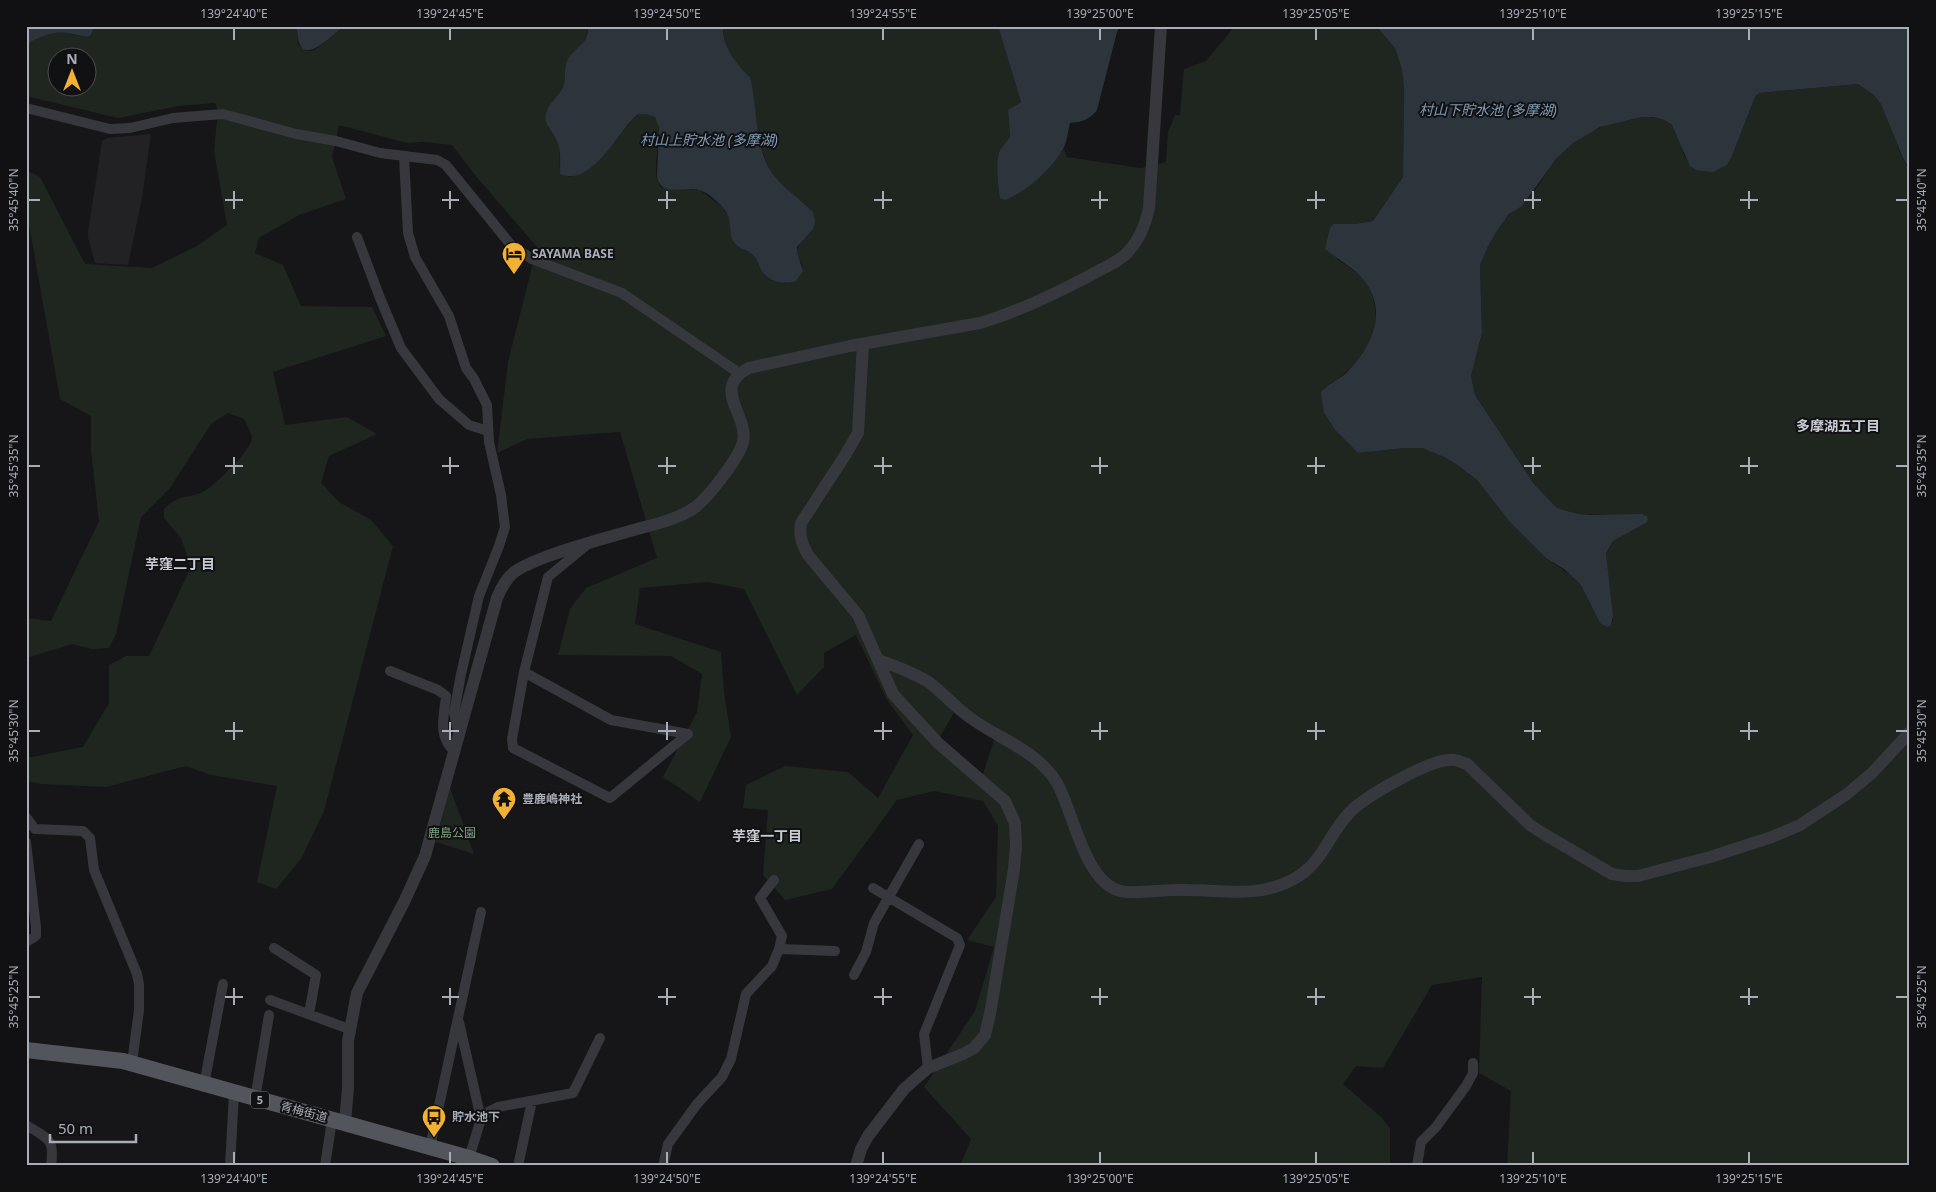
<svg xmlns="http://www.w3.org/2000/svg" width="1936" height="1192" font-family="'Noto Sans','Noto Sans JP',sans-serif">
<rect width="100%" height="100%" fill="#161618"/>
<path fill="#222225" d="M151,134L142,198L128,265L95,263L88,238V232L102,141L107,138Z"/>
<path fill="#1e261f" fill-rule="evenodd" d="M94,26H297L298,45L307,51L315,50L344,26H588L587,36L577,51L564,85L557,97L548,127L557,139L559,147L560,174L570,177L598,161L638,114H646L656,117C665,137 648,170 661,187L700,190L713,200L722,207L730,218L731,233L745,251L750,252L758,260L765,276L769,279L786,283L803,266C801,262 797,256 797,251C797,247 812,223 815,217L812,212C799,199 781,187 771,171C758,152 754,101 750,77C737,65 721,44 723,26H998L1021,102L1008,110L1010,137C1007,141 1003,145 1000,150C995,160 998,187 1000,198L1037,180L1064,148L1067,157L1140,168L1166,162L1168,132L1175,115H1180L1184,69L1206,61L1235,26H1376L1395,48L1402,70L1404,89L1403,177L1373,221L1355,224H1333L1337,259C1347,266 1359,273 1366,283C1372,291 1374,300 1375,309C1381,345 1351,370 1324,389V413L1335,430L1358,453L1405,448H1422L1444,457L1456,464L1477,480L1509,521L1546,558L1572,576L1582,587L1598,619L1602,624L1608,627L1613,621L1606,553L1613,541L1646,523L1612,515L1578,514L1557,508L1534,484L1475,395L1471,376L1482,333L1480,265C1486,248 1495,229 1508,216C1514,209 1521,207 1528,199C1541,183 1550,164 1565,150C1584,130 1645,104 1670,124C1679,131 1682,148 1685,158L1732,156L1755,97L1759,93L1858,84C1863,87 1870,91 1874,95C1893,113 1893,149 1910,170V1166H1507L1511,1091L1479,1073L1482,977L1432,985L1383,1068L1356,1066L1343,1084L1381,1117L1390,1128V1166H960L971,1139L924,1087L975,1011L994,947L967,940L996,897L998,826L983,801L934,791L897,800L832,889L785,900L763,875L768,810L743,808L746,785L785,766L848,772L878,798L913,735L887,700L856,635L824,653V667L797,695L744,589L707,582L640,588L635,624L721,652L724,692L731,737L700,802L663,777L697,712L702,674L671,656L558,655L570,609L586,588L657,558L620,432L527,439L497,453L508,362L537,247L475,175L452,145L423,142L407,143L339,125L332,157L346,199L299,215L259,238L255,253L283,265L301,306L372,307L386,336L273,372L285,425L347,417L377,434L329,456L321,483L339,502L371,520L393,546L324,811L301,859L276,889L257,882L277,786L211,775L186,766L106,787L42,784L27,781V758L83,747L109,703V665L126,656H149L191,567L181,538L164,518V509C179,494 186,499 203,492C213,487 253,449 252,437C251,432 246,424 244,419L228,413L211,424L170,488L141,517L116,634L109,648L92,649L72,644L26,658V618L51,621L99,521L91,450V416L60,399L28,219L26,217V170L40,177L85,264L152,268L197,246L227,225L214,151L218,111L215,103L178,106L118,118L26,96V44C53,29 58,31 87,37L91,35ZM58,58H88V88H58ZM959,704L998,728L982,777L937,742Z
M450,788L474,854L436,842Z"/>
<path fill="#2c353c" d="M26,26H94L91,35L87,37C57,30 54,30 26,44Z
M297,26H344C325,41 297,72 297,26Z
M588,26H723C721,44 737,65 750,77C757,105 755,148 771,171C781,187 799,198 813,212C815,218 816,223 813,229L797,247V252L803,271L796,281C787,284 771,283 764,274C759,268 759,260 752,254C746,249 739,250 734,242C727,231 734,221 724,209C719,203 708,192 699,190C685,186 660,198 657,176L659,128L655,117L646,114H638C618,131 592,188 560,174C560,165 561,153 558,144C555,132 543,127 546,113C549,102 561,95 564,84C566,77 564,68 567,61C573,48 590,44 588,26Z
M998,26H1120L1117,32L1097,110C1089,120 1082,122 1070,123C1068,131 1067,142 1063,149C1051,170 1026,192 1005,200L1000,198C998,187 995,160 1000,150C1003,145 1007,141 1010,137L1008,110L1021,102Z
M1376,26H1910V170L1903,158L1881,104L1874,95L1858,84L1759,93L1755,97L1732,156L1727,165L1713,172L1696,170L1690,166L1672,125L1664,120L1653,117H1641L1600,127L1573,143L1556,159L1522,206L1509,214L1498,229L1488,246L1480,265L1482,333L1471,376L1475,395L1534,484L1557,508L1578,514L1591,515L1642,514L1647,516L1648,520L1646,523L1613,541L1606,553L1613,616L1611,625L1608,627L1601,624L1598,619L1582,587L1577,581L1564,569L1546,558L1509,521L1477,480L1456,464L1444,457L1422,448H1405L1358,453L1335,430L1324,413L1321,392C1329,383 1341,379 1349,370C1376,342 1390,303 1356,272C1347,264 1335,257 1325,249L1330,228L1333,224H1355L1373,221L1403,177L1404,89L1402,70L1395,48Z"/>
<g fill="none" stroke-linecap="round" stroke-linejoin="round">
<path stroke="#37383d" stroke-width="10" d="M26,108L110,129L130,128L173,118L223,114L296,134L336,141L380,153L437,160L446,165L511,245L532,259L622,293L739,373
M404,157L408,233L415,257L449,316L466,368L474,379L487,405L489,442L501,495L505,527L499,546L479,596L461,674L454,713L459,736
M357,237L380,298L401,348L439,399L469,425L488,431
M390,671L438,690L446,696C444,717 437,736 455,752
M524,672L611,720L688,734L610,798L513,748L512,739L524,672L548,577L588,544
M26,817L35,829L83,831L90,838L94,870L137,974L139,984V1010L132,1063
M26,842L36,927V936L26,942
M873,888L957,938L960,945L924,1034L928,1068
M274,948L316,975L309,1014
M779,949L835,951
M854,975L866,952L874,923L919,844
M270,1000L349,1029
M459,1022L481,1119
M204,1085L223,984
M255,1099L269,1015
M26,1125C48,1139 55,1138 51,1166
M430,1147L481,912
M469,1158L481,1119L488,1112L498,1107L573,1093L600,1038
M230,1166L234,1093
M325,1166L332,1120
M518,1166L532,1101
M663,1166L668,1144L697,1104L722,1077L731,1059L746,994L772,966L779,949L782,936L760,898L774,880
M1417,1166L1421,1142L1436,1127L1466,1086L1473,1073V1063"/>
<path stroke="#37383d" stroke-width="12" d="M878,660C896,666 911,672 927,681C940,690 951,703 964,713C993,737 1037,749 1057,783C1074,812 1085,890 1127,892C1147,893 1167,889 1188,890C1223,890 1258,898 1292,880C1324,863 1327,836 1350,812C1366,796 1427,761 1449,760C1456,759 1461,762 1467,764L1530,825L1544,834L1612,874L1626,876H1638L1710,857L1772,837L1800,825L1847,794L1872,773L1910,732
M345,1123L348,1088V1041L357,993L404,902L425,856L497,598C501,588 505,580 513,573C522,566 533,562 543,558C574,546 606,538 637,529C656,524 678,519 694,508C708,498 739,458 743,442C749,415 710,388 749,368L850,346L980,323C1018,312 1053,295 1089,276C1101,269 1114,264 1125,255C1139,241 1145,226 1149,208L1161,26
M856,1166L861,1149L868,1136L904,1089L928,1068L963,1054L974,1048L985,1035L990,1014L1014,869L1016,846L1015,823L1005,801L938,743L893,694L858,615L808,555C802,544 799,536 801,523L844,457L858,433L863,344"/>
<path stroke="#53555c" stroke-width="16" d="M26,1050L123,1061L469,1158L492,1166"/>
</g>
<path fill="none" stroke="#a8adb8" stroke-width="2" d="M234,28V40M450,28V40M667,28V40M883,28V40M1100,28V40M1316,28V40M1533,28V40M1749,28V40M234,191V209M450,191V209M667,191V209M883,191V209M1100,191V209M1316,191V209M1533,191V209M1749,191V209M28,200H40M225,200H243M442,200H459M658,200H676M874,200H892M1091,200H1108M1307,200H1325M1524,200H1541M1740,200H1758M1896,200H1908M234,457V474M450,457V474M667,457V474M883,457V474M1100,457V474M1316,457V474M1533,457V474M1749,457V474M28,466H40M225,466H243M442,466H459M658,466H676M874,466H892M1091,466H1108M1307,466H1325M1524,466H1541M1740,466H1758M1896,466H1908M234,722V740M450,722V740M667,722V740M883,722V740M1100,722V740M1316,722V740M1533,722V740M1749,722V740M28,731H40M225,731H243M442,731H459M658,731H676M874,731H892M1091,731H1108M1307,731H1325M1524,731H1541M1740,731H1758M1896,731H1908M234,988V1005M450,988V1005M667,988V1005M883,988V1005M1100,988V1005M1316,988V1005M1533,988V1005M1749,988V1005M28,997H40M225,997H243M442,997H459M658,997H676M874,997H892M1091,997H1108M1307,997H1325M1524,997H1541M1740,997H1758M1896,997H1908M234,1152V1164M450,1152V1164M667,1152V1164M883,1152V1164M1100,1152V1164M1316,1152V1164M1533,1152V1164M1749,1152V1164"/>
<defs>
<symbol id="hotel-pin" viewBox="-11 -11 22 30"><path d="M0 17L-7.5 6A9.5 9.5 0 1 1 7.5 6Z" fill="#f2b134" stroke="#111113"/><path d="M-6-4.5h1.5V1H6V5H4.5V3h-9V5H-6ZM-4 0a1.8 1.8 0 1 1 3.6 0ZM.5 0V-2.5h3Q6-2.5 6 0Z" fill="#111"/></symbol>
<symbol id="temple-pin" viewBox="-11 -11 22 30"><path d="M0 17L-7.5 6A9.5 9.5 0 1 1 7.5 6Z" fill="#f2b134" stroke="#111113"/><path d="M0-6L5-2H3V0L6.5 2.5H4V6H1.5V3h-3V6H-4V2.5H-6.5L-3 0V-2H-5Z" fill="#111"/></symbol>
<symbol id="bus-pin" viewBox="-11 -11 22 30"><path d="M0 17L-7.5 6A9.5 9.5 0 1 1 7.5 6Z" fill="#f2b134" stroke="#111113"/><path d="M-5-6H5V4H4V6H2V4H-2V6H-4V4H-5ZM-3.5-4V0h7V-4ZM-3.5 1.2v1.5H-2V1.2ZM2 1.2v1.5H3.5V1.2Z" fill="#111"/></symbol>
</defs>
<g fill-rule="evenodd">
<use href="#hotel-pin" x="500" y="240" width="28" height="38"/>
<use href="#temple-pin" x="490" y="785" width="28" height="38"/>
<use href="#bus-pin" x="420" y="1103" width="28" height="38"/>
</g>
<g text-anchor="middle" stroke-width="4" stroke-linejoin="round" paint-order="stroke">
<rect fill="#111113" stroke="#7b7e86" stroke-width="1" x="251" y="1091.5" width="18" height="17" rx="4"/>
<g font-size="11" font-weight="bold" fill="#a8adb8">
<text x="260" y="1104">5</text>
</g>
<g font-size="12" font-weight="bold" fill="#a8adb8" stroke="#111113" text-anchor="start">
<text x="532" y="258">SAYAMA BASE</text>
<text x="522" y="803">豊鹿嶋神社</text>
<text x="452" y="1121">貯水池下</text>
</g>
<g font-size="12" fill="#7fa381" stroke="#111113">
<text x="452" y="837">鹿島公園</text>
</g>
<g font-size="12" fill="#a8adb8" stroke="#111113">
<text transform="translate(304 1112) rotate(15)" y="4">青梅街道</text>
</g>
<g font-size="14" font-style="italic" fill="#7f9bb3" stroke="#111113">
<text x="1488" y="115">村山下貯水池 (多摩湖)</text>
<text x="709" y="145">村山上貯水池 (多摩湖)</text>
</g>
<g font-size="14" font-weight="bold" fill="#c9ccd4" stroke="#111113">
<text x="1838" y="431">多摩湖五丁目</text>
<text x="180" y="569">芋窪二丁目</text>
<text x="767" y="841">芋窪一丁目</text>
</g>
</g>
<rect width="1936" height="1192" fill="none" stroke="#111113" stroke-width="55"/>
<g transform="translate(72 72)"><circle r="24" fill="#111113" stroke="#4d4f55"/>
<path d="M0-4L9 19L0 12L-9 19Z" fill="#f2b134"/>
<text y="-8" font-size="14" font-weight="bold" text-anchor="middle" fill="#a8adb8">N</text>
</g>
<path d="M50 1134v8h86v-8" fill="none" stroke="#a8adb8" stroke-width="2.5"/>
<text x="58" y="1134" font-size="15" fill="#a8adb8" stroke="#111113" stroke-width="4" paint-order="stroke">50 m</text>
<rect x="28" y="28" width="1880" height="1136" fill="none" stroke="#a8adb8" stroke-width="2"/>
<g font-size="12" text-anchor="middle" fill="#a8adb8">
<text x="234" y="18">139°24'40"E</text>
<text x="450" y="18">139°24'45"E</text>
<text x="667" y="18">139°24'50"E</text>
<text x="883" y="18">139°24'55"E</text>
<text x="1100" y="18">139°25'00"E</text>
<text x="1316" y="18">139°25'05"E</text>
<text x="1533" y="18">139°25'10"E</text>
<text x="1749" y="18">139°25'15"E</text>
<text transform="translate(14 200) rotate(-90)" y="4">35°45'40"N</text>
<text transform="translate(1922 200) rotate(-90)" y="4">35°45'40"N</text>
<text transform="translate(14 466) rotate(-90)" y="4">35°45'35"N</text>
<text transform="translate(1922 466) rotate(-90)" y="4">35°45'35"N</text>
<text transform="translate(14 731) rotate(-90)" y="4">35°45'30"N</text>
<text transform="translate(1922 731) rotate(-90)" y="4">35°45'30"N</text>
<text transform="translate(14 997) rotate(-90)" y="4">35°45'25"N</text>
<text transform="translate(1922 997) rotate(-90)" y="4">35°45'25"N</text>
<text x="234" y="1183">139°24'40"E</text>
<text x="450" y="1183">139°24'45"E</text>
<text x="667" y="1183">139°24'50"E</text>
<text x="883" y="1183">139°24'55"E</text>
<text x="1100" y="1183">139°25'00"E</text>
<text x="1316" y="1183">139°25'05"E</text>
<text x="1533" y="1183">139°25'10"E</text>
<text x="1749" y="1183">139°25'15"E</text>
</g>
</svg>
